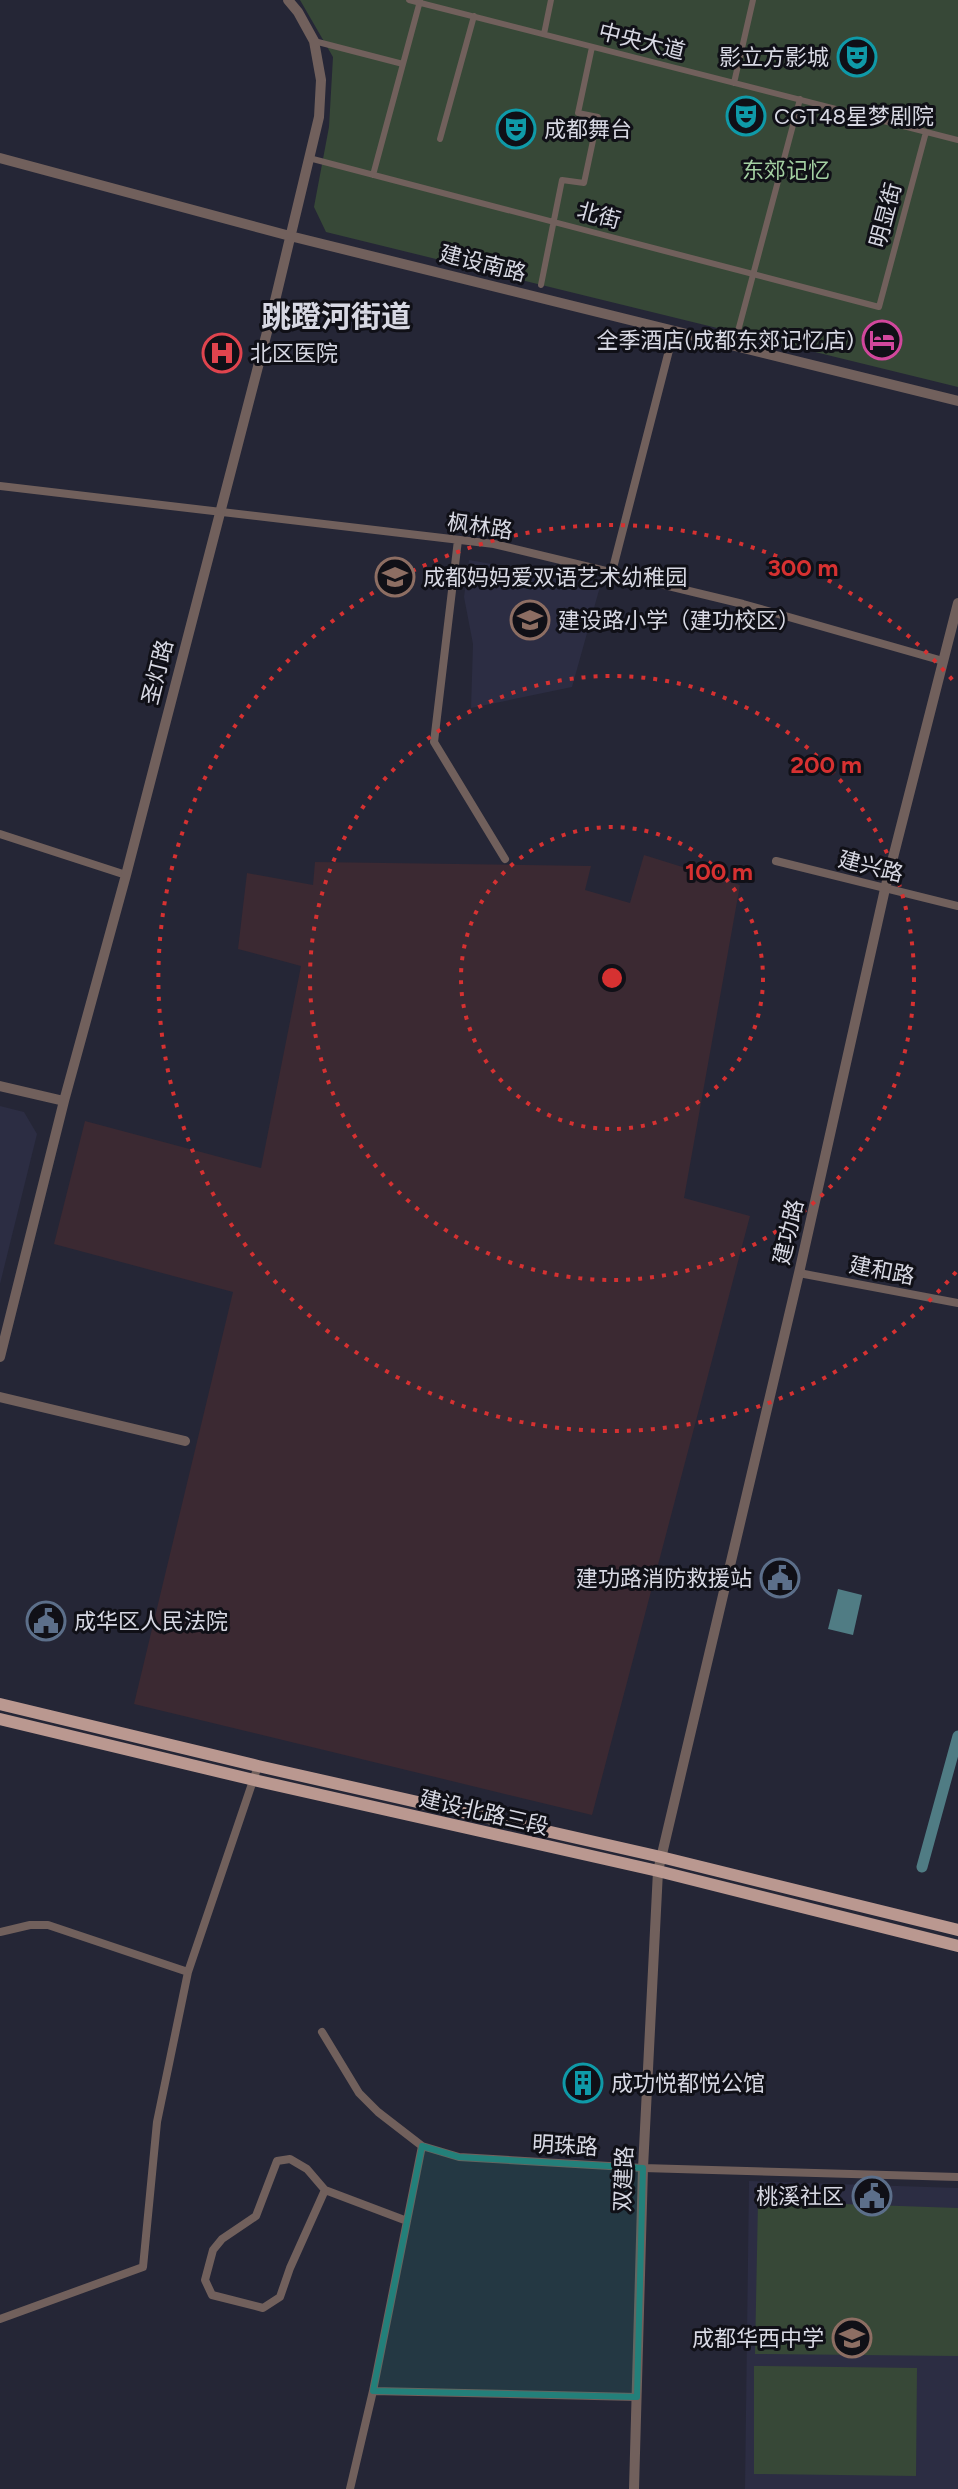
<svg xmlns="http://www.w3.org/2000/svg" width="958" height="2489" font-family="Figtree,'Noto Sans SC',sans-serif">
<rect width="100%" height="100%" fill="#252636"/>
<path fill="#3b2932" d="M644,855L740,885L684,1198L750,1216L592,1815L134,1704L233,1292L54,1244L85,1121L261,1168L301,966L238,949L247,873L313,885L315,862L591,866L585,890L630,903Z"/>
<path fill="#2c2d43" d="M469,560L601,583L572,687L471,708L473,644L464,597Z
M0,1106L24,1112L37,1134L0,1284Z
M749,2181L958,2188V2489H745Z"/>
<path fill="#374837" d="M300,0H958V387L326,232L314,207L329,127L333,57Z
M758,2201L958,2208V2356L755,2354Z
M754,2366L917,2368L916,2476L754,2474Z"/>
<path fill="#507c84" d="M838,1589L862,1595L853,1635L828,1629Z"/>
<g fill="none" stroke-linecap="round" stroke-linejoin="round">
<path stroke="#507c84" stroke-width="11" d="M922,1867L958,1736"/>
<path stroke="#71605c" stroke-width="6" d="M409,0L958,140
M544,34L551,0
M314,41L403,64
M734,83L753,0
M440,139L474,16
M309,158L879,307L926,132
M373,175L420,1
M541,285L562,180L584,183L598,117L578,113L592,47
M734,346L800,99"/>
<path stroke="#71605c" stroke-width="8" d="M0,486L494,544L743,604L943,661
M458,540L434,742L505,859
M612,572L674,331
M0,834L126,875
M776,861L958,906
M799,1273L958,1303
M0,1932L30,1925H48L188,1972
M322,2032L359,2093L378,2112L422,2146L459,2157L643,2168L958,2177
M290,2159L307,2169L325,2190L290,2268L280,2297L263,2308L212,2295L205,2280L213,2250L222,2239L256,2216L277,2161Z
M325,2190L407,2221
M0,2319L143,2267L157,2122L188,1972L258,1766
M373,2391L637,2397
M350,2489L373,2391L422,2146"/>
<path stroke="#71605c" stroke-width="10" d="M0,158L290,236L958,401
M0,1086L64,1101
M0,1357L64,1101L126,875L273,309L319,117L321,80L314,41L298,12L288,0
M0,1397L185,1441
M634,2489L643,2168L658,1871L799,1273L885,889L958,603"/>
<path stroke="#ba9890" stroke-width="12" d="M0,1704L258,1766L661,1857L958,1930
M0,1719L254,1780L658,1871L958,1946"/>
</g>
<path fill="#23807a" fill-opacity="0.2" stroke="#23807a" stroke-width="6" stroke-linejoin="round" d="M422,2146L459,2157L643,2168L637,2397L373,2391Z"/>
<g fill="none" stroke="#d63131" stroke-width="4" stroke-dasharray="4 8">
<circle cx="612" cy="978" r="151"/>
<circle cx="612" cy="978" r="302"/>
<path d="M956 1272A453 453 0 1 1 956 684"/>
</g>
<defs>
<symbol id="theatre-ring" viewBox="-11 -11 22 22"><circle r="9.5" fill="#101017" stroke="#0f9aa8" stroke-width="1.5"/><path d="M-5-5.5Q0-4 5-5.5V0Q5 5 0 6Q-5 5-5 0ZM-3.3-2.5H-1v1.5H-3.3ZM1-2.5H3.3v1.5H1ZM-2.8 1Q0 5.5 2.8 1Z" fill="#0f9aa8"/></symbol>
<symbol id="hotel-ring" viewBox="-11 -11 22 22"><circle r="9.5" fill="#101017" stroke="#d1479c" stroke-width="1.5"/><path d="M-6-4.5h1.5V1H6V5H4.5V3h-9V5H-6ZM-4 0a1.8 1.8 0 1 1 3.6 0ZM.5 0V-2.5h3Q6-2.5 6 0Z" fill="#d1479c"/></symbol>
<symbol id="hospital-ring" viewBox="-11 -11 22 22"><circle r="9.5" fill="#101017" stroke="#e0444e" stroke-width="1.5"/><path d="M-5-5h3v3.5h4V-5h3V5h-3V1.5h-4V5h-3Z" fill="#e0444e"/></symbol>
<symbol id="school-ring" viewBox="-11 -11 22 22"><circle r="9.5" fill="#101017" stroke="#8d6e63" stroke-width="1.5"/><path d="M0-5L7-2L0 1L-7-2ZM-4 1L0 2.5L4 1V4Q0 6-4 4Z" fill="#8d6e63"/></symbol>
<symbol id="civic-ring" viewBox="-11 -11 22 22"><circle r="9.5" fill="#101017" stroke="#5c6f8a" stroke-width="1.5"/><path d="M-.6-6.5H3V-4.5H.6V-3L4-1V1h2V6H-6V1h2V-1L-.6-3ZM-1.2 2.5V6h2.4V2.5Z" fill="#5c6f8a"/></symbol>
<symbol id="building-ring" viewBox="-11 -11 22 22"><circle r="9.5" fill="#101017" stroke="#0f9aa8" stroke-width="1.5"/><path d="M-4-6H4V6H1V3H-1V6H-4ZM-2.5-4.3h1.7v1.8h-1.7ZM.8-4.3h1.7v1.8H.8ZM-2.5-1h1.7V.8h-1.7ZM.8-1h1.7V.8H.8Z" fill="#0f9aa8"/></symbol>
</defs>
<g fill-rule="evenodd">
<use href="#theatre-ring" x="835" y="35" width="44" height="44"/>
<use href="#theatre-ring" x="724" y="94" width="44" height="44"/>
<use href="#theatre-ring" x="494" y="107" width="44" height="44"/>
<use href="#hotel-ring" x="860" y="318" width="44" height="44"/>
<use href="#hospital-ring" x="200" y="331" width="44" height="44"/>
<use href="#school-ring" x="373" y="555" width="44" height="44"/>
<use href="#school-ring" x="508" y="598" width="44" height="44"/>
<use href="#civic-ring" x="758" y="1556" width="44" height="44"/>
<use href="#civic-ring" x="24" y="1599" width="44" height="44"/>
<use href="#building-ring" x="561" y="2061" width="44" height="44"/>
<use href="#civic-ring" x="850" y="2174" width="44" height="44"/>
<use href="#school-ring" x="830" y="2316" width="44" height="44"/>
</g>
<g text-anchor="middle" stroke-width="6" stroke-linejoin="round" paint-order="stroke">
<g font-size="22" fill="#d7d8e3" stroke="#101017">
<text transform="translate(642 41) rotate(14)" y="8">中央大道</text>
<text transform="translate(599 215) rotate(15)" y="8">北街</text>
<text transform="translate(885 215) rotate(-75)" y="8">明显街</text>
<text transform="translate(483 263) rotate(14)" y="8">建设南路</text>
<text transform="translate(480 526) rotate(8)" y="8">枫林路</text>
<text transform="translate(157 672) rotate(-76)" y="8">圣灯路</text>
<text transform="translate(871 866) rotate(14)" y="8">建兴路</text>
<text transform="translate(788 1232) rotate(-77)" y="8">建功路</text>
<text transform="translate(882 1270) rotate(11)" y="8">建和路</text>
<text transform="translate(484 1812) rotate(13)" y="8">建设北路三段</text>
<text transform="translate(565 2145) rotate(3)" y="8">明珠路</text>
<text transform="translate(623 2179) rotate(-88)" y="8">双建路</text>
</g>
<g font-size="22" fill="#d7d8e3" stroke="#101017" text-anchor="start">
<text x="829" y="65" text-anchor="end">影立方影城</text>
<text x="774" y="124">CGT48星梦剧院</text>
<text x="544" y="137">成都舞台</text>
<text x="854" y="348" text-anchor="end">全季酒店(成都东郊记忆店)</text>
<text x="250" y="361">北区医院</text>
<text x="423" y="585">成都妈妈爱双语艺术幼稚园</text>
<text x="558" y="628">建设路小学（建功校区）</text>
<text x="752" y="1586" text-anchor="end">建功路消防救援站</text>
<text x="74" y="1629">成华区人民法院</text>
<text x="611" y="2091">成功悦都悦公馆</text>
<text x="844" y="2204" text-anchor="end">桃溪社区</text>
<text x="824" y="2346" text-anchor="end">成都华西中学</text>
</g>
<g font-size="22" fill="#a3d0a2" stroke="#101017">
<text x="786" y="178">东郊记忆</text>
</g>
<g font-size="30" font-weight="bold" fill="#d7d8e3" stroke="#101017">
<text x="336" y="327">跳蹬河街道</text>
</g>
</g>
<circle cx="612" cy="978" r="12" fill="#d63131" stroke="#101017" stroke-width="4"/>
<g font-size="24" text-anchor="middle" font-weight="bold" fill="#d63131" stroke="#101017" stroke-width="6" stroke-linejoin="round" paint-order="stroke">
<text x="803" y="576">300 m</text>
<text x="826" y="773">200 m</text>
<text x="719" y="880">100 m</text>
</g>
</svg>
